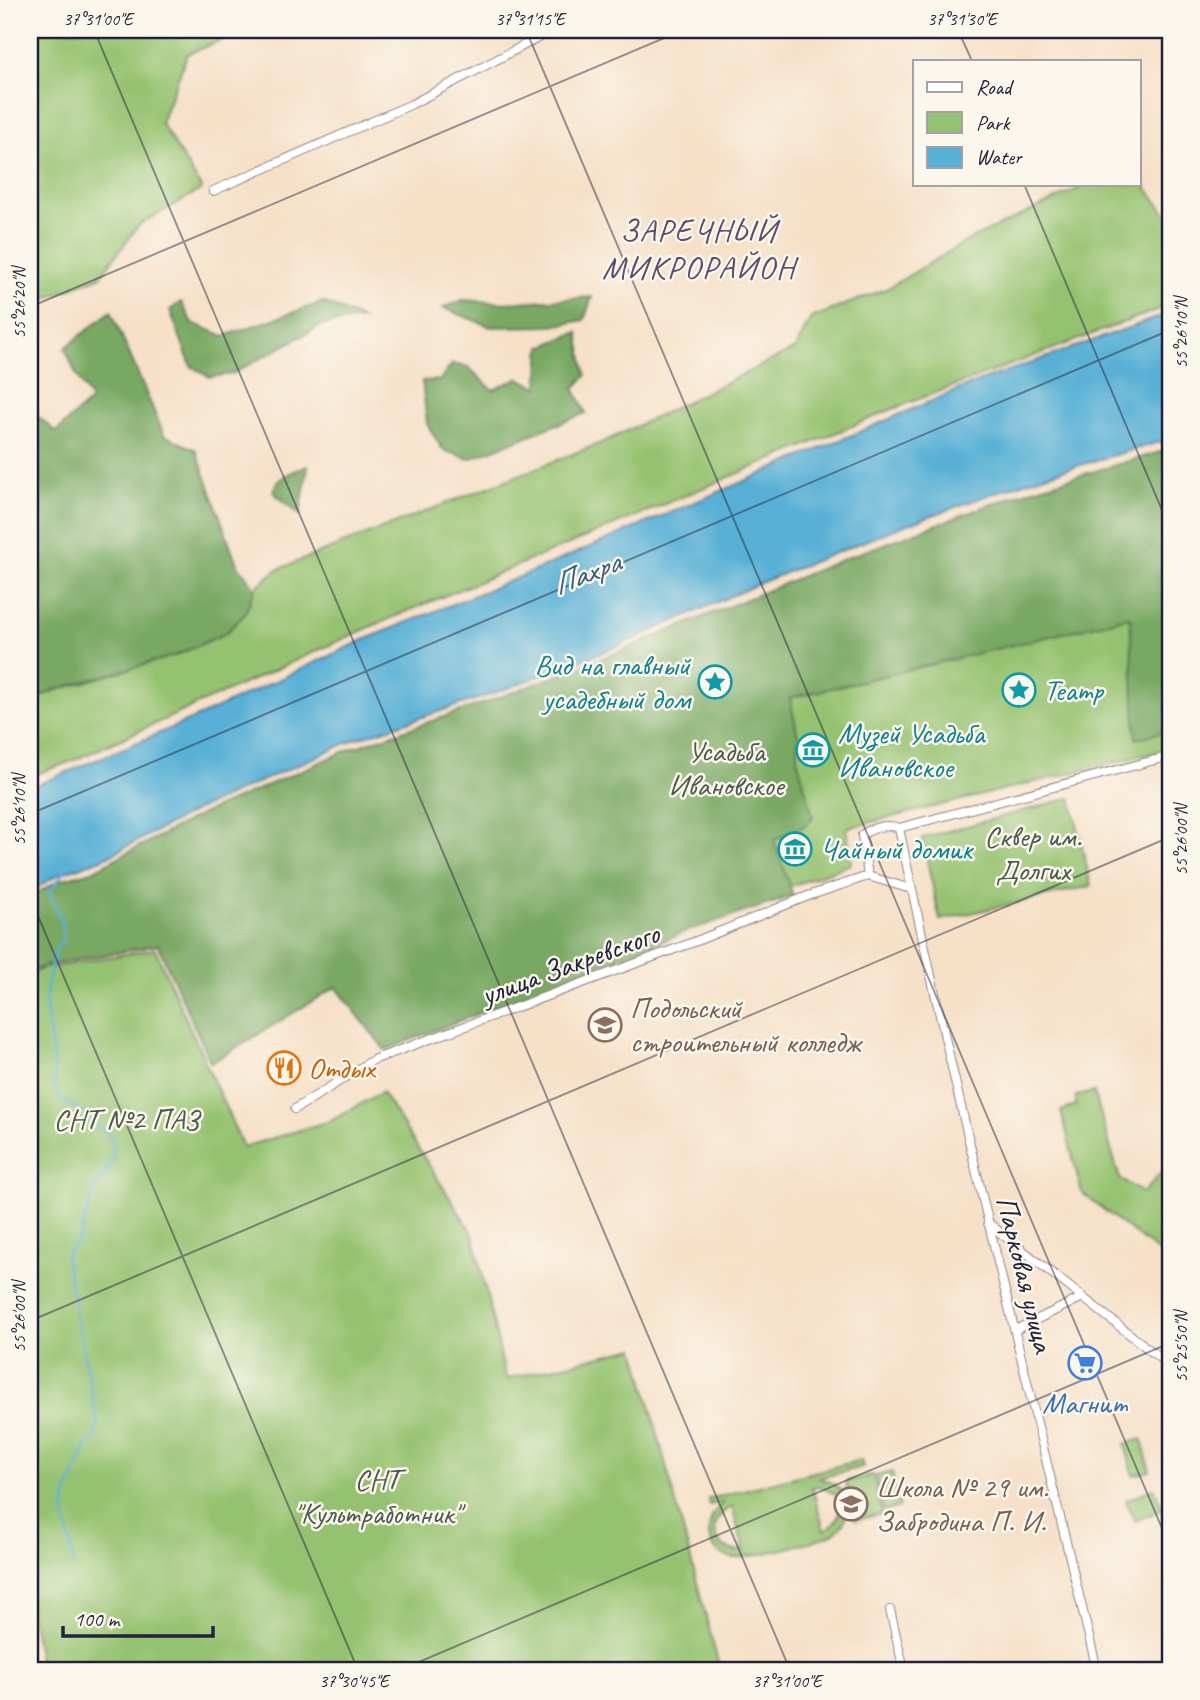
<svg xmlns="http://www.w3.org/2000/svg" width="1200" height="1700" font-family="Caveat,sans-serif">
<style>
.green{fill:#95c270;stroke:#5c7256;stroke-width:2;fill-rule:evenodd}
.forest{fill:#78a862;stroke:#4d654e;stroke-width:2}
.water{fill:#59b0d6;stroke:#3e6988;stroke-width:2}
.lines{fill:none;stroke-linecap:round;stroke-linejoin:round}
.stream{stroke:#59b0d6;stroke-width:2.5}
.minor-casing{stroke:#8c8181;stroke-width:10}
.minor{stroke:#fff;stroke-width:8}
.ticks{fill:none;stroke:#22223b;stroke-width:2;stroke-opacity:0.45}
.labels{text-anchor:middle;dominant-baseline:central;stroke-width:5;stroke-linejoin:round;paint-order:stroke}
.culture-label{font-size:30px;fill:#0d838f;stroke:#fbf7ec;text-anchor:start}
.park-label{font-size:30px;fill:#4a5a4e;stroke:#fbf7ec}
.street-label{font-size:30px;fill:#22223b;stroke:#fbf7ec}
.education-label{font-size:30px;fill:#785e54;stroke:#fbf7ec;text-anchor:start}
.food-label{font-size:30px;fill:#c56008;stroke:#fbf7ec;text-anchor:start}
.shop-label{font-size:30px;fill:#366cbe;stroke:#fbf7ec}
.neighbourhood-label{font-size:32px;letter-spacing:2px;fill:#5e4c69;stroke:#fbf7ec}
.water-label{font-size:32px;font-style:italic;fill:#385b79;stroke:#fbf7ec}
.neatline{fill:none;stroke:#22223b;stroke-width:2.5}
.ticks-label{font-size:18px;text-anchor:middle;fill:#22223b}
</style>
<rect width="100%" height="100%" fill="#fbf7ec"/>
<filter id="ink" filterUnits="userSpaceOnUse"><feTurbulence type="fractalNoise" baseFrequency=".0143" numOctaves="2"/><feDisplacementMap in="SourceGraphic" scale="14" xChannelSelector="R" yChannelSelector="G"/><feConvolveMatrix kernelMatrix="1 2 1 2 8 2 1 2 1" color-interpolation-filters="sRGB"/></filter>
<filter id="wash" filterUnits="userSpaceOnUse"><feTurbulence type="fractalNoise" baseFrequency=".00686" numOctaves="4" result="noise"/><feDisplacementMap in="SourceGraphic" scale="28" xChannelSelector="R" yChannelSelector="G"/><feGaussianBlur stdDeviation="1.57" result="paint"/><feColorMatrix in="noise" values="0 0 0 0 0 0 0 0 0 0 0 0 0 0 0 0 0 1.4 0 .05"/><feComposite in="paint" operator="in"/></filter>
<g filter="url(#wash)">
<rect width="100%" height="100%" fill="#f6e0c7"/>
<!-- green -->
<g class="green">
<path d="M 30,30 L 246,30 L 187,54 L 161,123 L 202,189 L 139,225 L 100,277 L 30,305 Z"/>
<path d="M 1139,178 L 1170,219 L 1170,305 L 900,406 L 372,626 L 72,761 L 30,776 L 30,700 L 51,692 L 177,655 L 226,633 L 245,613 L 255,588 L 276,570 L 606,441 L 795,349 L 811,318 L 886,289 L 969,240 L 1088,184 L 1139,184 Z"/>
<path d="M 1170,478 L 1170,749 L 847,828 L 851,864 L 388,1034 L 536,701 Z"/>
<path d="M 1071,798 L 1091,886 L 940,920 L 922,838 Z"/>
<path d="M 155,949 L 243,1147 L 330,1121 L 382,1092 L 473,1234 L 506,1379 L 635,1348 L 720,1670 L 41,1670 L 30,1610 L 30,974 L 42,969 Z"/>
<path d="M 1094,1092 L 1120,1179 L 1143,1193 L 1160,1174 L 1170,1170 L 1170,1261 L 1082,1193 L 1061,1111 L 1076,1105 L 1076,1096 Z"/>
<path d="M 1142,1439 L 1150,1471 L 1133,1475 L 1125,1444 Z"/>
<path d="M 861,1460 L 863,1467 L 818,1478 C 831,1482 845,1488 847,1505 C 848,1516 843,1527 834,1533 C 824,1540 747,1559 735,1558 C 703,1555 702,1519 724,1502 L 709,1505 L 708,1499 ZM 820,1486 L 835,1494 C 844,1509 840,1523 824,1530 L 812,1487 ZM 732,1507 L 744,1550 C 715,1557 703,1519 732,1507 Z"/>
<path d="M 892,1472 L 900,1507 L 884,1511 L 876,1476 Z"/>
<path d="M 873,1475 L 882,1514 L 855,1520 L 846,1481 Z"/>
<path d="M 1154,1488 L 1163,1509 L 1135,1521 L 1126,1500 Z"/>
</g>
<!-- forest -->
<g class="forest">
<path d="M 592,297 L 584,320 L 551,326 L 491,327 L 443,308 L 463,300 L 505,303 Z"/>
<path d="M 181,302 L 192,323 L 224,336 L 323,302 L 362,319 L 322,325 L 232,374 L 210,377 L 191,366 L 170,310 Z"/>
<path d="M 111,311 L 164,435 L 196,450 L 237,564 L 255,588 L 245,614 L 226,633 L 177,655 L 54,690 L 30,700 L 30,410 L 56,432 L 91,400 L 76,374 L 65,348 Z"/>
<path d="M 578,332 L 586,376 L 574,388 L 586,413 L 469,459 L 443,450 L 427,424 L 422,381 L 440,380 L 452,364 L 468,367 L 493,390 L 518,378 L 538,387 L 541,347 Z"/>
<path d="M 1170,449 L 1170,730 L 1136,739 L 1130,617 L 790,698 L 798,736 L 797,758 L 813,817 L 805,826 L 774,840 L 793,896 L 690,930 L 385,1050 L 336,987 L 211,1063 L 158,945 L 44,966 L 30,971 L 30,897 L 60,880 L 92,871 L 200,815 L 350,749 L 487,702 L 611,655 L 846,558 L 1030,490 Z"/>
<path d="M 308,466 L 300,515 L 273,492 C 276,476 294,471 308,466 Z"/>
</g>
<!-- water -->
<path class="water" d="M 1170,313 L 1170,439 L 1042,476 L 905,525 L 765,581 L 613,648 L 489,695 L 353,740 L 199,809 L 102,859 L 59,874 L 30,892 L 30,788 L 202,715 L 366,639 L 522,576 L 969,385 Z"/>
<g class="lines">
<!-- stream -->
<path class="stream" d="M 66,869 L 49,893 L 62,921 L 64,937 L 54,952 L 45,1000 L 55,1073 L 54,1086 L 61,1100 L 79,1110 L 112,1138 L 114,1158 L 94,1191 L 78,1241 L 65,1256 L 98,1427 L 95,1438 L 87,1444 L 67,1493 L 64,1511 L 74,1564"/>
</g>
</g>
<g filter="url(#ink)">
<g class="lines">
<defs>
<g id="minor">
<path d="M 213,191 L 412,104 L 553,30"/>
<path d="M 899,828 L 1170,756"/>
<path d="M 911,889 L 868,876 L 862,835 C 871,828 888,823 899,828 C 958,1110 1030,1390 1097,1670"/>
<path d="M 295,1109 L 373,1060 L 694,942 L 808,896 L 868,876"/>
<path d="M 988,1223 L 1170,1366"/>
<path d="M 1015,1330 L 1081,1298"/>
<path d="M 890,1610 L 904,1670"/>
</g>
</defs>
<!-- minor casing -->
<use href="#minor" class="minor-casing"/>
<!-- minor -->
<use href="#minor" class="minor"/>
</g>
</g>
<!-- ticks -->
<path class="ticks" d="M 94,30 L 790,1670M 526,30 L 1170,1547M 958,30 L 972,61M 1024,184 L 1170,529M 30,307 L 683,30M 30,814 L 1170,330M 30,897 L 358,1670M 30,1321 L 1170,837M 400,1670 L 1170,1343"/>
<!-- icons -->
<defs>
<symbol id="sight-ring" viewBox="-11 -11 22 22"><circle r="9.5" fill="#fbf7ec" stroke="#0f9aa8" stroke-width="1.5"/><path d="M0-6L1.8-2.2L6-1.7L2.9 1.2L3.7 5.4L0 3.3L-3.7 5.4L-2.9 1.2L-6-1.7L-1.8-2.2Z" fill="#0f9aa8"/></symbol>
<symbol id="museum-ring" viewBox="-11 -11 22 22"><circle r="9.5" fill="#fbf7ec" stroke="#0f9aa8" stroke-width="1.5"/><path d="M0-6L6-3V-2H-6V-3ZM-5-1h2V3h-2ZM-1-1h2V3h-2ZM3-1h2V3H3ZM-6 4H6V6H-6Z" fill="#0f9aa8"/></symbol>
<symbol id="university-ring" viewBox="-11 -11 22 22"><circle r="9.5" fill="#fbf7ec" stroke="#8d6e63" stroke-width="1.5"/><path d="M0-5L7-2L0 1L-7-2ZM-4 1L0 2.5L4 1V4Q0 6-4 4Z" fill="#8d6e63"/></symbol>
<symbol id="restaurant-ring" viewBox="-11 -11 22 22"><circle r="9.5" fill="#fbf7ec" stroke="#e8710a" stroke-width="1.5"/><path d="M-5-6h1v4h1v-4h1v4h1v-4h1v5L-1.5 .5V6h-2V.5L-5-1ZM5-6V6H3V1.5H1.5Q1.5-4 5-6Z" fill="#e8710a"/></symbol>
<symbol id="supermarket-ring" viewBox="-11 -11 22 22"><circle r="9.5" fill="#fbf7ec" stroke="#3f7fe0" stroke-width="1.5"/><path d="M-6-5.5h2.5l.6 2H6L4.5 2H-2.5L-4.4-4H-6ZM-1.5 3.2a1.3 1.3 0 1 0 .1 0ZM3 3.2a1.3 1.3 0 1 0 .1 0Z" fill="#3f7fe0"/></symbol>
<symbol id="school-ring" viewBox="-11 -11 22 22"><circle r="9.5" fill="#fbf7ec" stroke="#8d6e63" stroke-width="1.5"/><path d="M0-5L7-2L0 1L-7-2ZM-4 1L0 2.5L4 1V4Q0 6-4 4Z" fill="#8d6e63"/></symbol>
</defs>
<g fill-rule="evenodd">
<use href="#sight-ring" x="696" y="663" width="38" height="38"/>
<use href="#sight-ring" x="1000" y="671" width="38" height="38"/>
<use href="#museum-ring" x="794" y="731" width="38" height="38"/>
<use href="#museum-ring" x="776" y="830" width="38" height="38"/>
<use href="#university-ring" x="586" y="1006" width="38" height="38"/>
<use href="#restaurant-ring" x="265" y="1049" width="38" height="38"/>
<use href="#supermarket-ring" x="1066" y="1344" width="38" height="38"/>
<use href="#school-ring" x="832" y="1485" width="38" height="38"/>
</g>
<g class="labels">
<!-- culture labels -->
<g class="culture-label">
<text x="690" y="665" text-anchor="end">Вид на главный<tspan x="690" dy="34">усадебный дом</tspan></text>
<text x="1044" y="690">Театр</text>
<text x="838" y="733">Музей Усадьба<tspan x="838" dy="34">Ивановское</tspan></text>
<text x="820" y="849">Чайный домик</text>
</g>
<!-- park labels -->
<g class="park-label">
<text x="726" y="751">Усадьба<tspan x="726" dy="34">Ивановское</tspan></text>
<text x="1033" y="836">Сквер им.<tspan x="1033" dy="34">Долгих</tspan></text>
<text x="126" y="1119">СНТ №2 ПАЗ</text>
<text x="377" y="1479">СНТ<tspan x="377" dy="34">"Культработник"</tspan></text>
</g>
<!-- street labels -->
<g class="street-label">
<text transform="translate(570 964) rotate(-20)">улица Закревского</text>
<text transform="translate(1025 1274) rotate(76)">Парковая улица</text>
</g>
<!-- education labels -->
<g class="education-label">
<text x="630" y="1008">Подольский<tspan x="630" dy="34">строительный колледж</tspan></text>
<text x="876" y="1487">Школа № 29 им.<tspan x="876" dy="34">Забродина П. И.</tspan></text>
</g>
<!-- food labels -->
<g class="food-label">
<text x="308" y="1068">Отдых</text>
</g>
<!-- shop labels -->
<g class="shop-label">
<text x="1085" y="1403">Магнит</text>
</g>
<!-- neighbourhood labels -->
<g class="neighbourhood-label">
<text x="699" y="230">ЗАРЕЧНЫЙ<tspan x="699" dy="37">МИКРОРАЙОН</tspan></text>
</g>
<!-- water labels -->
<g class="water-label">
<text transform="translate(586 573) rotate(-21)">Пахра</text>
</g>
</g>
<!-- margin -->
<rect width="1200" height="1700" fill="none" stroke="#fbf7ec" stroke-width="77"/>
<!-- legend -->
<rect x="913" y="60" width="228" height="126" fill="#fbf7ec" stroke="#a4a2a5" stroke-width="2"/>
<rect x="927" y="82" width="35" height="10" fill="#ffffff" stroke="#a4a2a5" stroke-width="2"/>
<text x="976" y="94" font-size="21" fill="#22223b">Road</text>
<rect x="927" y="112" width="35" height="21" fill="#95c270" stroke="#a4a2a5" stroke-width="2"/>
<text x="976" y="130" font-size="21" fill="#22223b">Park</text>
<rect x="927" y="147" width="35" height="21" fill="#59b0d6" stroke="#a4a2a5" stroke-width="2"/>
<text x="976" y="164" font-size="21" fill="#22223b">Water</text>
<!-- scale -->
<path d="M63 1626v10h150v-10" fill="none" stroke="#22223b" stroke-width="3.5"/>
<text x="74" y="1626" font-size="21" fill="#22223b" stroke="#fbf7ec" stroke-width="5" paint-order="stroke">100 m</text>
<rect x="38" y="38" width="1124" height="1624" class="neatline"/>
<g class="ticks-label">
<text x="98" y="25">37°31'00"E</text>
<text x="530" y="25">37°31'15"E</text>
<text x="962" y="25">37°31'30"E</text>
<text transform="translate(19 303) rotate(-90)" y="6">55°26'20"N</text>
<text transform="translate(1181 333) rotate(-90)" y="6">55°26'10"N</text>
<text transform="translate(19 810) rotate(-90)" y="6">55°26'10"N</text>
<text transform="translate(1181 840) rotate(-90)" y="6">55°26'00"N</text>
<text transform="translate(19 1317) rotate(-90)" y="6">55°26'00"N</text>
<text transform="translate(1181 1347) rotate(-90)" y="6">55°25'50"N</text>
<text x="354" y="1687">37°30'45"E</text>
<text x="787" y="1687">37°31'00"E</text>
</g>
</svg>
